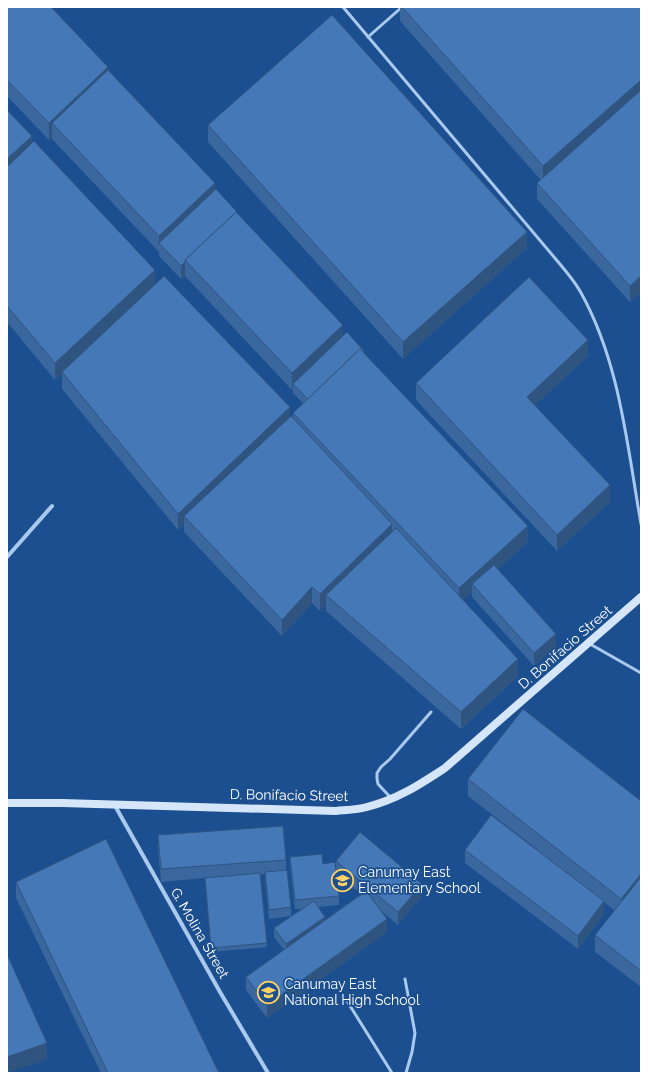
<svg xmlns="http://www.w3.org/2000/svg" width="648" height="1080" font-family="Raleway,sans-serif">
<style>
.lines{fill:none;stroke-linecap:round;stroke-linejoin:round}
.service{stroke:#a9c9ee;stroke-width:3}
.minor{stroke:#a9c9ee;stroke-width:4}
.secondary{stroke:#d6e6fa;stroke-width:8}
.wall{fill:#3a679d;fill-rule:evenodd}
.shaded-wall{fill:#305480}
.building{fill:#4478b7;stroke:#305480}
.labels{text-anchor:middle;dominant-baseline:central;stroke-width:3.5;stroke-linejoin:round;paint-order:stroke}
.street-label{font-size:14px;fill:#fff;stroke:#1b4f8f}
.poi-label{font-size:14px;fill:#fff;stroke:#1b4f8f;text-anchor:start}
</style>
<rect width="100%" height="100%" fill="#1b4f8f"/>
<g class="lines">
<!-- service -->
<g class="service">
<path d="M 343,7 L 554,257 C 563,268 573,279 580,291 C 620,362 627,445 641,524"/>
<path d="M 368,37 L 402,7"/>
<path d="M 590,644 L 641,673"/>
<path d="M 391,798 L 378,784 L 377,779 L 377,773 L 381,767 L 390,759 L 431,712"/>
<path d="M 405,979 L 415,1033 L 412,1052 L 406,1073"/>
<path d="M 347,1001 L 392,1073"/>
</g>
<!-- minor -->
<g class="minor">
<path d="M 7,557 L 52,506"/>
<path d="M 114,804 L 220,992 L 268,1073"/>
</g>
<!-- secondary -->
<path class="secondary" d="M 7,803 L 62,803 L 336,811 C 346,810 357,810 367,807 C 398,799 419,785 445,768 L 641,597"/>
</g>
<!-- wall -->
<g class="wall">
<path d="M 7,7 L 108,70 L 237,214 L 343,336 L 364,353 L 528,542 L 498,569 L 556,646 L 534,666 L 472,597 L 472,592 L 463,600 L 518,676 L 461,729 L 326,611 L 326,605 L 320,611 L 312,603 L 282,636 L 184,532 L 184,524 L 178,530 L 62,389 L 62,373 L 55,380 L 7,322 L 7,110 L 32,144 L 155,284 L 290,417 L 293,418 L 293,413 L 303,403 L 293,393 L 293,389 L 292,390 L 185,276 L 185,275 L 181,279 L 159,256 L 159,252 L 52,139 L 52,137 L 49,140 L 7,96 Z"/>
<path d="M 400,7 L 641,7 L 641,292 L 630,302 L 537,199 L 537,183 L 540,179 L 400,21 Z"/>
<path d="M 208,125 L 527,248 L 403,359 L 208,142 Z"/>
<path d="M 588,356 L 535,405 L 610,502 L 557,551 L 416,400 L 416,383 Z"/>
<path d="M 468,779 L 641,801 L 641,987 L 595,952 L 595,935 L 615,911 L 604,902 L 604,914 L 578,949 L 465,863 L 465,850 L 538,850 L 468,796 Z"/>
<path d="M 158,835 L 286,860 L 286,870 L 291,907 L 291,916 L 269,919 L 265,881 L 265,874 L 260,874 L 267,947 L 211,952 L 205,878 L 161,882 L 158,848 Z"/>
<path d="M 290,857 L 323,864 L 336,872 L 336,861 L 422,896 L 398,925 L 380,910 L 387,932 L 267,1018 L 246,990 L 246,977 L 284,950 L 274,937 L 274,928 L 302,909 L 295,909 L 290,866 ZM 337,874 L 361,894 L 325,920 L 318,907 L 339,905 L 339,896 Z"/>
<path d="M 16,882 L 219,1073 L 101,1073 L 16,898 Z"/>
</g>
<!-- shaded-wall -->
<g class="shaded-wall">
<path d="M 108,67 L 108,83 L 52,123 L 52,137 L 49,140 L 49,123 Z"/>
<path d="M 641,80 L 641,96 L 543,182 L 543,166 Z"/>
<path d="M 32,136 L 32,153 L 7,176 L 7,159 Z"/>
<path d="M 215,183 L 215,199 L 159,243 L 159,252 L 159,236 Z"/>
<path d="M 527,232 L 527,248 L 403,359 L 403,342 Z"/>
<path d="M 185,262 L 185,275 L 181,279 L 181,266 Z"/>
<path d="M 155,270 L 155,286 L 55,380 L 55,363 Z"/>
<path d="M 641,276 L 641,292 L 630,302 L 630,286 Z"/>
<path d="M 343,325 L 343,342 L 293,384 L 293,389 L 292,390 L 292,373 Z"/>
<path d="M 588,340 L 588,356 L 527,413 L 527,397 Z"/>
<path d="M 290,407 L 290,424 L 184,516 L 184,524 L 178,530 L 178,514 Z"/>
<path d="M 610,485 L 610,502 L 557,551 L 557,535 Z"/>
<path d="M 392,524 L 392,540 L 326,595 L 326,605 L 320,611 L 320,594 Z"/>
<path d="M 528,526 L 528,542 L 476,589 L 472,584 L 472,592 L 459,604 L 459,588 Z"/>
<path d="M 312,587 L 312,603 L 282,636 L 282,620 Z"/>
<path d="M 556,634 L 556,646 L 534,666 L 534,653 Z"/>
<path d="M 518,659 L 518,676 L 461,729 L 461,712 Z"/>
<path d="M 641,874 L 641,891 L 621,916 L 621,899 Z"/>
<path d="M 422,884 L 422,896 L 398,925 L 398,912 Z"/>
<path d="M 604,901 L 604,914 L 578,949 L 578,936 Z"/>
<path d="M 325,917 L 325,926 L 286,953 L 286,944 Z"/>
<path d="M 387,919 L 387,932 L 267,1018 L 267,1005 Z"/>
<path d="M 47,1043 L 47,1060 L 7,1073 L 7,1057 Z"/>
</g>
<!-- building -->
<g class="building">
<path d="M 7,7 L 51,7 L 108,67 L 49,123 L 7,80 Z"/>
<path d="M 402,7 L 641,7 L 641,80 L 543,166 Z"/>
<path d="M 332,15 L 527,232 L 403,342 L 208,125 Z"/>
<path d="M 108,70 L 215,183 L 159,236 L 52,123 Z"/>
<path d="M 641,90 L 641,276 L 630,286 L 537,183 Z"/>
<path d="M 7,110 L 32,136 L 7,159 Z"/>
<path d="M 34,141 L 155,270 L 55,363 L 7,306 L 7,167 Z"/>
<path d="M 216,189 L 237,212 L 236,213 L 236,212 L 185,260 L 185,262 L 181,266 L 159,243 Z"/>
<path d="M 236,212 L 343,325 L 292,373 L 185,260 Z"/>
<path d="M 164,276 L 290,407 L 178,514 L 62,372 Z"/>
<path d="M 529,277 L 588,340 L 527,397 L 610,485 L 557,535 L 416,383 Z"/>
<path d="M 347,332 L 364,351 L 363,352 L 360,349 L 308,399 L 293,384 Z"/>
<path d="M 360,349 L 528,526 L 459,588 L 293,413 Z"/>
<path d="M 291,416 L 392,524 L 320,594 L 312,587 L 282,620 L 184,516 Z"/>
<path d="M 396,528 L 518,659 L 461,712 L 326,595 Z"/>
<path d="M 494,565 L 556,634 L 534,653 L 472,584 Z"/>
<path d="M 523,709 L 641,801 L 641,874 L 621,899 L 468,779 Z"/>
<path d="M 491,815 L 604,901 L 578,936 L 465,850 Z"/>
<path d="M 283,826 L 286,860 L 161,869 L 158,835 Z"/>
<path d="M 360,832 L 422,884 L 398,912 L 336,861 Z"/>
<path d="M 106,839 L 219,1073 L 108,1073 L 16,882 Z"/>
<path d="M 322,854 L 323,864 L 335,862 L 339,896 L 295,900 L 290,857 Z"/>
<path d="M 287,870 L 291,907 L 269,910 L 265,872 Z"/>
<path d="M 260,873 L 267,943 L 211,948 L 205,878 Z"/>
<path d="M 641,877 L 641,971 L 595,935 Z"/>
<path d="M 366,891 L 387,919 L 267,1005 L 246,977 Z"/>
<path d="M 314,901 L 325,917 L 286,944 L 274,928 Z"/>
<path d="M 7,954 L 47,1043 L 7,1057 Z"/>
</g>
<!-- icons -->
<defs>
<symbol id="school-ring" viewBox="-11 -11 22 22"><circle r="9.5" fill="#1b4f8f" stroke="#ffd166" stroke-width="1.5"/><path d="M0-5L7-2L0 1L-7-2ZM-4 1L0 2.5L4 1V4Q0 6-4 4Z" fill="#ffd166"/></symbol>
</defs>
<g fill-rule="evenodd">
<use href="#school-ring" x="330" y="868" width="25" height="25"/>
<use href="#school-ring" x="256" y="980" width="25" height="25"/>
</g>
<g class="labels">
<!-- street labels -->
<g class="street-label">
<text transform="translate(565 647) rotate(-41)">D. Bonifacio Street</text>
<text transform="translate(289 795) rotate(1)">D. Bonifacio Street</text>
<text transform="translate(200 933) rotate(60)">G. Molina Street</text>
</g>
<!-- poi labels -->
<g class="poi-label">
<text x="358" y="872">Canumay East<tspan x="358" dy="16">Elementary School</tspan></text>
<text x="284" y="984">Canumay East<tspan x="284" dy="16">National High School</tspan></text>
</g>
</g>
<!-- border -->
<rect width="648" height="1080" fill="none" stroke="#ffffff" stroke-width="16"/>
</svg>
